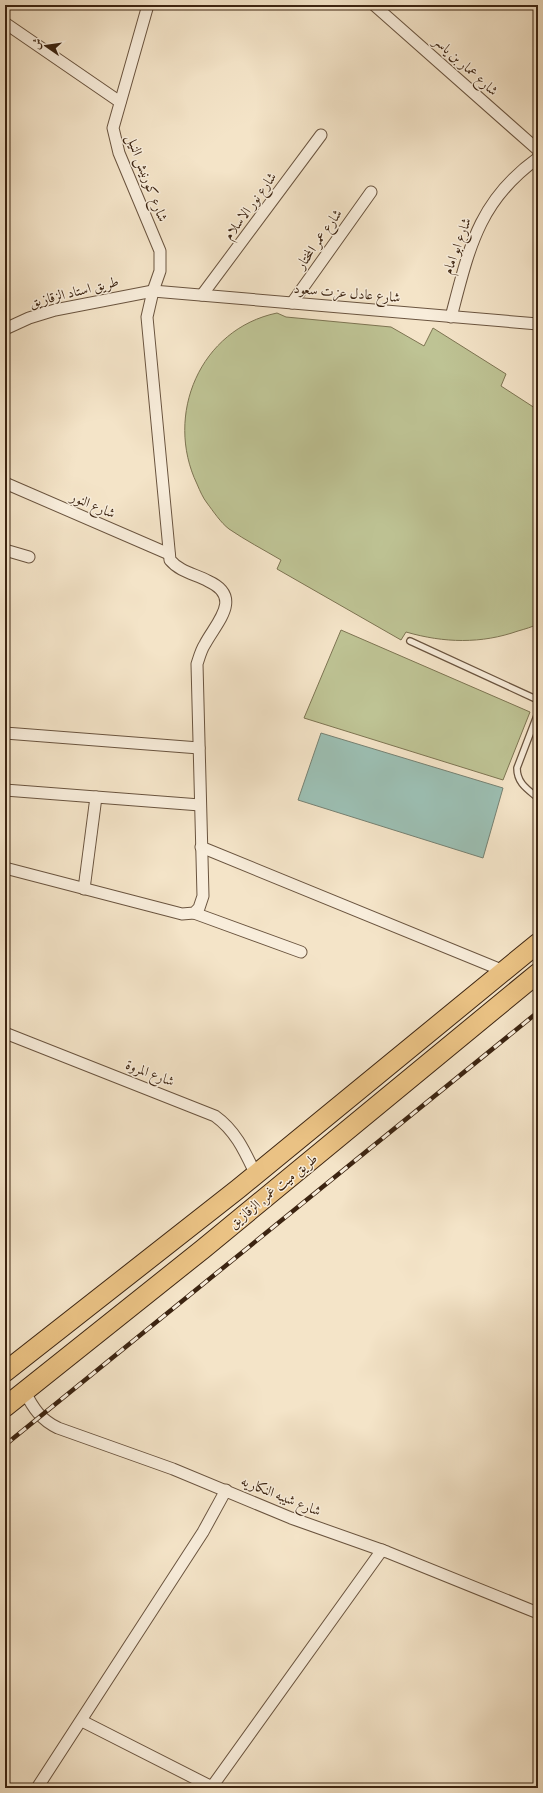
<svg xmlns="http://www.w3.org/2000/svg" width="543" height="1793" font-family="'IM FELL French Canon',Amiri,serif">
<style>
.green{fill:#bec394;stroke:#7d7452}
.water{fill:#9cbfb3;stroke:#768172}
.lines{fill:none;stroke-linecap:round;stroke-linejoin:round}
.service-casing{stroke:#6a543f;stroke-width:8}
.minor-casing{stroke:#6a543f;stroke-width:13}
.trunk-casing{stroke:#3c2411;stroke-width:21}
.service{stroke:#f8eddb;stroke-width:5.5}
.minor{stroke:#f8eddb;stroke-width:11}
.trunk{stroke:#eac284;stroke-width:19}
.rail-casing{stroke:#3c2411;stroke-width:4.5}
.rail{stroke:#f8eddb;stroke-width:3;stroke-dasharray:9;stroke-linecap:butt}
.labels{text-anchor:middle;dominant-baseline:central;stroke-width:3;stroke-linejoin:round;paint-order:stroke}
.street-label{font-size:14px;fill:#3c2411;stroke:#f8eddb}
</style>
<rect width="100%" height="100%" fill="#f4e4c8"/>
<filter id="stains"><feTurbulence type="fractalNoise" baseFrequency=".005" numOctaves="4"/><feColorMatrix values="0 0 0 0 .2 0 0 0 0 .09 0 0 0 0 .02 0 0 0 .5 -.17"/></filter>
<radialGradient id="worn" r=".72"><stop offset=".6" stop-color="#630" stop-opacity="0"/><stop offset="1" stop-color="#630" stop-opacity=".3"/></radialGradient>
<!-- green -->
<g class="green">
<path d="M 277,313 L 286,317 L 391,327 L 424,346 L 433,328 L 506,374 L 501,386 L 538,410 L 538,624 C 532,627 525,629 518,631 C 481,644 444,643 406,632 L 401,640 L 277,569 L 281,560 C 264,550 245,540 229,529 C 221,523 213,511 207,503 C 203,498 200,491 197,484 C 164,415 200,329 277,313 Z"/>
<path d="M 341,630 L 530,712 L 503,780 L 304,718 Z"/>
</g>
<!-- water -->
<path class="water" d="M 321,733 L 503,788 L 483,858 L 298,800 Z"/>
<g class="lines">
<defs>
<g id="service">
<path d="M 410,641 L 538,700"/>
<path d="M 538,713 L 517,768 C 517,783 527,789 538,798"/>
</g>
<g id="minor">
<path d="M 374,5 L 538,150"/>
<path d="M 5,23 L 120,102"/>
<path d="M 202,295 L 321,135"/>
<path d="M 292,303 L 371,192"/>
<path d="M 451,317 C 469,249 478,201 538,158"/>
<path d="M 5,329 L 29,318 L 55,310 L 153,291 L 538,324"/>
<path d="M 5,483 L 169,554"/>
<path d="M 5,550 L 29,557"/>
<path d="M 5,733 L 199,748"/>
<path d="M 5,790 L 200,805"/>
<path d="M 201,847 L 504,971"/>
<path d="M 5,868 L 182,914 L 194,913 L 199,908 L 203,896 L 197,664 C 199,658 201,650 205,644 C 216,623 244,597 208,581 C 195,574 180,572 170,560 L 147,317 L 153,291 L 160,271 L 160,251 L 119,153 L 113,128 L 148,5"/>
<path d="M 84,889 L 96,797"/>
<path d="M 194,913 L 301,952"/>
<path d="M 5,1033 L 215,1116 C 236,1131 245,1152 256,1175"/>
<path d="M 25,1392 C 33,1408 41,1420 58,1428 L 173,1469 L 291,1518 L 387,1552 L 538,1613"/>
<path d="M 82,1721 L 212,1787"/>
<path d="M 37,1788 L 203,1532 L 226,1490"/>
<path d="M 211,1788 L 382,1550"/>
</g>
<g id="trunk">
<path d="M 5,1372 L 238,1189 L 538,943"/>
<path d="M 5,1407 L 203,1249 L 538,973"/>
</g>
</defs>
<!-- service casing -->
<use href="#service" class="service-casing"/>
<!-- minor casing -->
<use href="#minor" class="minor-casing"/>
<!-- trunk casing -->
<use href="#trunk" class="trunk-casing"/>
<!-- service -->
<use href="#service" class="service"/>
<!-- minor -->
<use href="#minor" class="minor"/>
<!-- trunk -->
<use href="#trunk" class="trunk"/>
<defs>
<path id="rail" d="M 5,1445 L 538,1012"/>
</defs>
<!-- rail casing -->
<use href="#rail" class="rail-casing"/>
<!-- rail -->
<use href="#rail" class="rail"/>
</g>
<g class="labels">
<!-- street labels -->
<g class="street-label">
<text transform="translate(466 66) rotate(42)">شارع عمار بن ياسر</text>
<text transform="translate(147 178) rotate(69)">شارع كورنيش النيل</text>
<text transform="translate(250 206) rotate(-54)">شارع نور الاسلام</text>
<text transform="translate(319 239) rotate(-55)">شارع عمر المختار</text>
<text transform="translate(457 246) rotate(-70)">شارع ابو امام</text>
<text transform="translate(74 292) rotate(-14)">طريق استاد الزقازيق</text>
<text transform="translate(347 293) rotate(5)">شارع عادل عزت سعود</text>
<text transform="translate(93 505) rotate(23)">شارع النور</text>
<text transform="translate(150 1073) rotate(21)">شارع المروة</text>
<text transform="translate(273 1191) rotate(-39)">طريق ميت غمر, الزقازيق</text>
<text transform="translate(281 1496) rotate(22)">شارع شيبه النكاريه</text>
</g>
</g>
<!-- margin -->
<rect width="543" height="1793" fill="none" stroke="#f4e4c8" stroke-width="20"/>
<rect x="6" y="6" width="531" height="1781" fill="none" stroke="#3c2411" stroke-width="2"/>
<rect x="10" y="10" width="523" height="1773" fill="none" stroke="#3c2411"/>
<!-- north arrow -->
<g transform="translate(46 46) rotate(283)" stroke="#f8eddb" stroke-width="3" paint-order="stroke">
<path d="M0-3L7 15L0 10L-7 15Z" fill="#3c2411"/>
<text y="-6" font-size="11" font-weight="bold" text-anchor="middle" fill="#3c2411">ش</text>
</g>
<rect width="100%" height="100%" filter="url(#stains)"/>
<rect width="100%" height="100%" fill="url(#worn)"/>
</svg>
